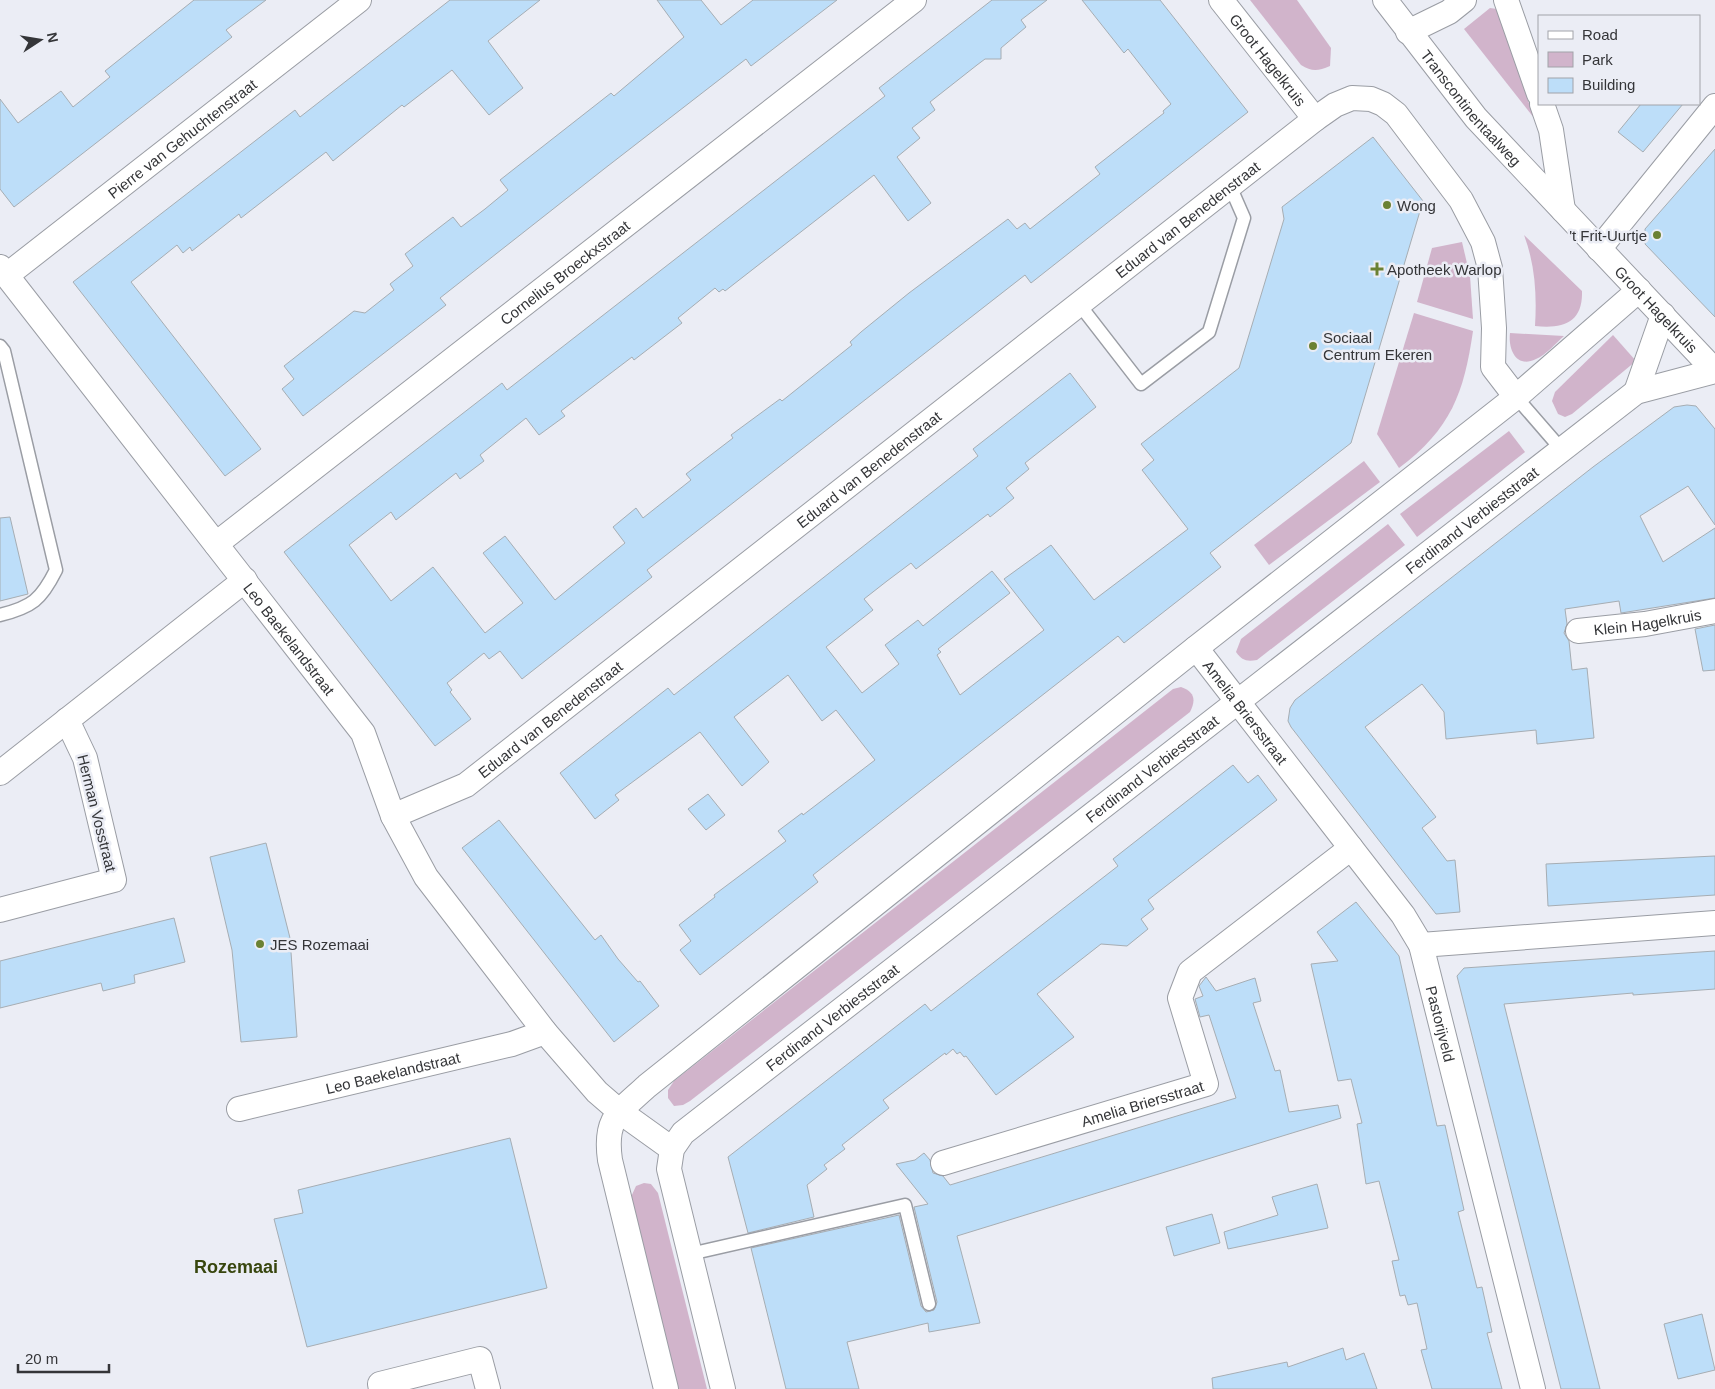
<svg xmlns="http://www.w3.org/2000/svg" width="1715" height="1389" font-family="Helvetica,sans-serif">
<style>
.green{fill:#d1b4cb}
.building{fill:#bddef9;stroke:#a6adb3}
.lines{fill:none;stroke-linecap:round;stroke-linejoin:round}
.service-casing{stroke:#9a9da4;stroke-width:15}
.minor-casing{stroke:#9a9da4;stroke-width:26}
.service{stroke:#fff;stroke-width:12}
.minor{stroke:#fff;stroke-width:24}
.poi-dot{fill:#6b8133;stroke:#ebedf5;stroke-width:2}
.labels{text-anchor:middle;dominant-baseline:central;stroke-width:5;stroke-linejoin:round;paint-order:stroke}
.street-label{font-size:15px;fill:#343538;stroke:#ebedf5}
.poi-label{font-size:15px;fill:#343538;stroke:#ebedf5;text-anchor:start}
.quarter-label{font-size:18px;font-weight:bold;fill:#38460e;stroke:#ebedf5}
</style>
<rect width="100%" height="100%" fill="#ebedf5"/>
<!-- green -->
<g class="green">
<path d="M 1250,0 L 1297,0 L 1331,48 L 1330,66 C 1318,71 1312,72 1301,65 Z"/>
<path d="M 1490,8 L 1497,9 L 1534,118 L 1464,29 Z"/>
<path d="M 1524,235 L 1582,291 C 1583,323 1563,329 1535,326 C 1537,295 1535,264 1524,235 Z"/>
<path d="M 1462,242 L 1470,276 L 1473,319 L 1417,302 L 1432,248 Z"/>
<path d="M 1414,313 L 1473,331 C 1464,393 1451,429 1399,468 L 1377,434 Z"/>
<path d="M 1510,333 L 1564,336 C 1556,343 1546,355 1536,359 C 1516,369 1508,349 1510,333 Z"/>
<path d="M 1613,335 L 1636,361 L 1572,414 L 1565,417 L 1558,414 L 1552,401 L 1555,392 Z"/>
<path d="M 1509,431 L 1525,452 L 1417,537 L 1400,514 Z"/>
<path d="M 1364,461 L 1380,482 L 1269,565 L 1254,545 Z"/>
<path d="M 1388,524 L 1405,545 L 1257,660 C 1246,662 1242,660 1236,652 L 1241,639 Z"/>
<path d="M 1181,687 C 1195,692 1196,700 1190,712 L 690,1101 L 683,1105 L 674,1106 L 668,1098 L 668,1090 L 674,1081 L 1173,689 Z"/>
<path d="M 644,1183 L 651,1184 L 658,1193 L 707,1389 L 678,1389 L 631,1197 L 636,1186 Z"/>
</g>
<!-- building -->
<g class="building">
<path d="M 194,0 L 266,0 L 226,30 L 232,37 L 14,207 L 0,189 L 0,99 L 18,123 L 61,91 L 73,107 L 110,77 L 105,71 Z"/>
<path d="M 450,0 L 540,0 L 488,41 L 523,88 L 489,115 L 452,70 L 404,107 L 402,105 L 333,161 L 326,152 L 241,218 L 239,214 L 192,251 L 190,247 L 183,253 L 177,245 L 131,282 L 261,449 L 225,476 L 73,282 L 295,110 L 300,117 Z"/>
<path d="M 657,0 L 701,0 L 721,25 L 753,0 L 837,0 L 751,66 L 746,59 L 604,169 L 440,298 L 446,305 L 303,416 L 282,389 L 294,379 L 284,366 L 354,311 L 365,313 L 394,290 L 390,284 L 413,266 L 405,254 L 453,217 L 461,227 L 485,209 L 508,190 L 500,180 L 611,93 L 614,96 L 684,37 Z"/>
<path d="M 992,0 L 1047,0 L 1021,20 L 1026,27 L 1001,48 L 1001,59 L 985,59 L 977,65 L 930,102 L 935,110 L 912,128 L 920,138 L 897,157 L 931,203 L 908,221 L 874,175 L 725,291 L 723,289 L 719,292 L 715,288 L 678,318 L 682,323 L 634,360 L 632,357 L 561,411 L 565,416 L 539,435 L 526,418 L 480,455 L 484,461 L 460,479 L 456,473 L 396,520 L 391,512 L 349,545 L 391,601 L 433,567 L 485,633 L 523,603 L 483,553 L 505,536 L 555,600 L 625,543 L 613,527 L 636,508 L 643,518 L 691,480 L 686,474 L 733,438 L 731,435 L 780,399 L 782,401 L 852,345 L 850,342 L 861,332 L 909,293 L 1008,219 L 1017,229 L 1025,223 L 1030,229 L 1100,174 L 1095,167 L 1164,113 L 1163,111 L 1171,104 L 1128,49 L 1124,53 L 1082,0 L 1160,0 L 1248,112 L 1031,283 L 1025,275 L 788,460 L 647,570 L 652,577 L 522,679 L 500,651 L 489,659 L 484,653 L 447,683 L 452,690 L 450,692 L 471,719 L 435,746 L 284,552 L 502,383 L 507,390 L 791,169 L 885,96 L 879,88 Z"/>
<path d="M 1641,104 L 1683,104 L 1643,152 L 1618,132 Z"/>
<path d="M 1373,137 L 1423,201 L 1351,443 L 1210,553 L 1221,567 L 1124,643 L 1118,636 L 930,783 L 813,875 L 818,882 L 700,975 L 680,950 L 691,941 L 679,925 L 715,897 L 714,895 L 786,841 L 778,831 L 802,813 L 803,815 L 875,760 L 836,710 L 822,721 L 788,675 L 734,717 L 769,762 L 742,786 L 700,732 L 615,795 L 619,800 L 595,819 L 560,773 L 668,688 L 674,695 L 767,622 L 978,456 L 973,449 L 1070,373 L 1096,407 L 1025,463 L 1029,469 L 1006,488 L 1014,498 L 990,517 L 988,514 L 916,569 L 911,563 L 887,581 L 864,599 L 873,610 L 826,647 L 862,693 L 899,664 L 885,645 L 918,620 L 923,626 L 992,571 L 1010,593 L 938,649 L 941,652 L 937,655 L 960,695 L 1044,630 L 1004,579 L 1051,545 L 1094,600 L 1188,529 L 1142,470 L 1154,460 L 1141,444 L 1239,368 L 1284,219 L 1282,207 Z"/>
<path d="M 1715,149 L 1715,317 L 1645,244 L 1645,229 Z"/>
<path d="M 1687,405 L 1696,406 L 1715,429 L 1715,525 L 1688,486 L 1640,516 L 1663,562 L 1715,528 L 1715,598 L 1621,613 L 1619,601 L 1565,609 L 1567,624 L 1564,633 L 1569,641 L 1572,670 L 1587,668 L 1594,738 L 1537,744 L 1536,730 L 1446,739 L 1444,712 L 1422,684 L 1365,727 L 1436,817 L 1422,828 L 1447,861 L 1455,860 L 1460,912 L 1436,914 L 1291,727 L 1288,721 L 1290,708 L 1295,700 L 1593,467 L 1674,407 Z"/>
<path d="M 10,517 L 28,594 L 0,601 L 0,518 Z"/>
<path d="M 1715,625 L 1715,670 L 1703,671 L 1695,629 Z"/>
<path d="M 1233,765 L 1248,783 L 1258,775 L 1277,800 L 1148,900 L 1154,909 L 1141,919 L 1148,929 L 1127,946 L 1101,944 L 1037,994 L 1074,1037 L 996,1095 L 966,1056 L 964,1057 L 960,1052 L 957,1054 L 953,1049 L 946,1055 L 945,1053 L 883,1100 L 889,1108 L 842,1145 L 845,1149 L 824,1165 L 827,1169 L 807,1185 L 814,1217 L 748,1233 L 728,1157 L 925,1004 L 931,1011 L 1118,866 L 1113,859 Z"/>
<path d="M 708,794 L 725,815 L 706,830 L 688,809 Z"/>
<path d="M 499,820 L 595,940 L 601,935 L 618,959 L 638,982 L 640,981 L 659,1006 L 614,1042 L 462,848 Z"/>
<path d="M 266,843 L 290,938 L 297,1037 L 241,1042 L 232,950 L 210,857 Z"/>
<path d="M 1715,856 L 1715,895 L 1548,906 L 1546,864 Z"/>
<path d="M 1356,902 L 1399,956 L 1437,1126 L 1445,1125 L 1464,1210 L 1458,1212 L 1477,1288 L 1482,1287 L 1492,1332 L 1487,1333 L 1502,1389 L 1432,1389 L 1421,1350 L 1427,1349 L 1417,1303 L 1408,1305 L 1405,1295 L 1400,1296 L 1392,1261 L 1399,1260 L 1379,1181 L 1366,1184 L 1357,1124 L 1362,1123 L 1351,1079 L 1338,1081 L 1311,964 L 1338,961 L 1317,932 Z"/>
<path d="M 174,918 L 185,962 L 134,975 L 135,983 L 103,991 L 101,983 L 0,1008 L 0,961 Z"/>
<path d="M 1715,951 L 1715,989 L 1633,995 L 1633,993 L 1504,1004 L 1600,1389 L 1561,1389 L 1457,976 L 1464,968 Z"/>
<path d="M 1206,977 L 1216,991 L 1255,978 L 1261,1001 L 1253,1003 L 1275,1071 L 1280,1070 L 1289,1112 L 1338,1105 L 1341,1118 L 957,1236 L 980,1323 L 929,1332 L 928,1323 L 847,1342 L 859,1389 L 786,1389 L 751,1248 L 899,1215 L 921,1306 L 926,1312 L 934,1310 L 937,1302 L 914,1207 L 928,1204 L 896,1164 L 915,1160 L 924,1153 L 930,1160 L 933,1173 L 943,1176 L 950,1185 L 1236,1098 L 1209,1015 L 1200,1017 L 1195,999 L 1203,996 L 1199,986 Z"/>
<path d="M 510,1138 L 547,1288 L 307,1347 L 274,1219 L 303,1213 L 298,1190 Z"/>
<path d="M 1317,1184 L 1328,1228 L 1228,1249 L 1224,1232 L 1278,1215 L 1272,1197 Z"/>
<path d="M 1212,1214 L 1220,1243 L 1174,1256 L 1166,1227 Z"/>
<path d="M 1702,1314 L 1715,1370 L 1678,1379 L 1664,1324 Z"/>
<path d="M 1343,1348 L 1346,1360 L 1364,1353 L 1377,1389 L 1213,1389 L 1212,1378 L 1287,1362 L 1288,1367 Z"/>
</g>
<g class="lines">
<defs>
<g id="service">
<path d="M 1079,304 L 1141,384 L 1209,332 L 1244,218 L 1230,186"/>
<path d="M 0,346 L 4,351 L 56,570 C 41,600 32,607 0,615"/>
<path d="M 1516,397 L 1562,450"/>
<path d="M 690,1254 L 905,1205 L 929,1304"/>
</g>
<g id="minor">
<path id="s1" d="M 1221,0 L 1315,119"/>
<path id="s2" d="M 1385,0 L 1476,118 L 1715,371"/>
<path d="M 1506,0 L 1539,94"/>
<path d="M 1408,32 L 1449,12 L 1464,0"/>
<path d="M 1542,104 L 1551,130 L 1563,210"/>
<path d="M 1599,249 L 1715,106"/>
<path id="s3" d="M 0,267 L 363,733 L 393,816 L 426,877 L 545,1032 L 597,1092 L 619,1111 L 672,1149"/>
<path id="s4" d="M 7,275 L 359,0"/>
<path d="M 1636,392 L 1663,315"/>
<path id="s5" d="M 216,544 L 914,0"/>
<path id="s6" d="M 1578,631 L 1645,624 L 1715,611"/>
<path id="s7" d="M 1196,648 L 1403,915 L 1421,945 L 1533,1389"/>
<path d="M 0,773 L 245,580"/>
<path id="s8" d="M 393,816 L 466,785 L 1315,119 L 1335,105 L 1352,98 L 1371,99 L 1383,104 L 1396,114 L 1461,200 L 1483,242 L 1490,268 L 1494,328 L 1493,367 L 1516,397"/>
<path d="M 0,910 L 114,880 L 85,758 L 67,720"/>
<path d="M 1421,945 L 1715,923"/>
<path id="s9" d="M 239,1109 L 512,1044 L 545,1032"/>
<path id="s10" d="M 943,1163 L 1206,1084 L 1180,998 L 1190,972 L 1351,848"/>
<path d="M 381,1389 L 380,1384 L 480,1359 L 488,1389"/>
<path d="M 666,1389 L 610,1160 C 604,1118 619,1112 647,1086 L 1196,648 L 1516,397 L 1639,290"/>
<path id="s11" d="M 723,1389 L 669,1169 L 672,1149 L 683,1133 L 1636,392 L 1715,371"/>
</g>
</defs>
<!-- service casing -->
<use href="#service" class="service-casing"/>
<!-- minor casing -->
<use href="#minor" class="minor-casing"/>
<!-- service -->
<use href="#service" class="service"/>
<!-- minor -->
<use href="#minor" class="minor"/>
</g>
<!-- markers -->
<g class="poi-dot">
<circle cx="1387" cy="205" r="5"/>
<circle cx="1657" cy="235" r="5"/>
<path d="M1374.5 261.5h5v5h5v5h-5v5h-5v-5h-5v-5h5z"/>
<circle cx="1313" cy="346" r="5"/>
<circle cx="260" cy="944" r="5"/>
</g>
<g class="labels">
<!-- street labels -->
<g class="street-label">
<text stroke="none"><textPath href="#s1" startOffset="76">Groot Hagelkruis</textPath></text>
<text stroke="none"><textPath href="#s2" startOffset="138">Transcontinentaalweg</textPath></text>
<text stroke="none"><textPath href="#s4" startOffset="222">Pierre van Gehuchtenstraat</textPath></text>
<text stroke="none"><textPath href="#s8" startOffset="996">Eduard van Benedenstraat</textPath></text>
<text stroke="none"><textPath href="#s5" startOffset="442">Cornelius Broeckxstraat</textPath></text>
<text stroke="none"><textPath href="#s2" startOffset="412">Groot Hagelkruis</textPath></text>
<text stroke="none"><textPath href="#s8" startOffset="591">Eduard van Benedenstraat</textPath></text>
<text stroke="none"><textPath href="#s11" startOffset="1265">Ferdinand Verbieststraat</textPath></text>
<text stroke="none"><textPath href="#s6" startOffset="70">Klein Hagelkruis</textPath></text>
<text stroke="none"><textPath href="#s3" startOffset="471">Leo Baekelandstraat</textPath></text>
<text stroke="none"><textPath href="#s7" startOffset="81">Amelia Briersstraat</textPath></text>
<text stroke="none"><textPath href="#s8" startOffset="186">Eduard van Benedenstraat</textPath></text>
<text stroke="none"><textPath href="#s11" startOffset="860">Ferdinand Verbieststraat</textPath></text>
<text transform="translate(97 813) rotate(76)">Herman Vosstraat</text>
<text stroke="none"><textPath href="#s11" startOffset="455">Ferdinand Verbieststraat</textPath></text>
<text stroke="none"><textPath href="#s7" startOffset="454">Pastorijveld</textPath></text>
<text stroke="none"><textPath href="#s9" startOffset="158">Leo Baekelandstraat</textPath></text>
<text stroke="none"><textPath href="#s10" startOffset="208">Amelia Briersstraat</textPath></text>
</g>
<!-- poi labels -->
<g class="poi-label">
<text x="1397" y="205">Wong</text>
<text x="1647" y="235" text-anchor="end">'t Frit-Uurtje</text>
<text x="1387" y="269">Apotheek Warlop</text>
<text x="1323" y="337">Sociaal<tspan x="1323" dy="17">Centrum Ekeren</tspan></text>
<text x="270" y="944">JES Rozemaai</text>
</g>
<!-- quarter labels -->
<g class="quarter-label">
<text x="236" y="1267">Rozemaai</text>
</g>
</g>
<!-- legend -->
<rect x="1538" y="15" width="162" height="90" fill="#ebedf5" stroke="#a2a3a9"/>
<rect x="1548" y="31" width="25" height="8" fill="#ffffff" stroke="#a2a3a9"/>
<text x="1582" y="40" font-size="15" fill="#343538">Road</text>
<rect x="1548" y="52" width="25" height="15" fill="#d1b4cb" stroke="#a2a3a9"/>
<text x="1582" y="65" font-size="15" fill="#343538">Park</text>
<rect x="1548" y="78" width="25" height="15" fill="#bddef9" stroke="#a2a3a9"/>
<text x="1582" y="90" font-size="15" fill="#343538">Building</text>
<!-- north arrow -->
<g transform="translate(40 40) rotate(78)" stroke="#ebedf5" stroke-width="4" paint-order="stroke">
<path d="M0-4L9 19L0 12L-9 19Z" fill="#343538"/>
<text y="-8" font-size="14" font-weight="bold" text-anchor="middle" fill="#343538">N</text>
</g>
<!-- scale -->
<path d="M18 1364v8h91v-8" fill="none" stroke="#343538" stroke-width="2.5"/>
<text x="25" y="1364" font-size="15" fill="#343538" stroke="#ebedf5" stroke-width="4" paint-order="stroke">20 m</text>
</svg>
